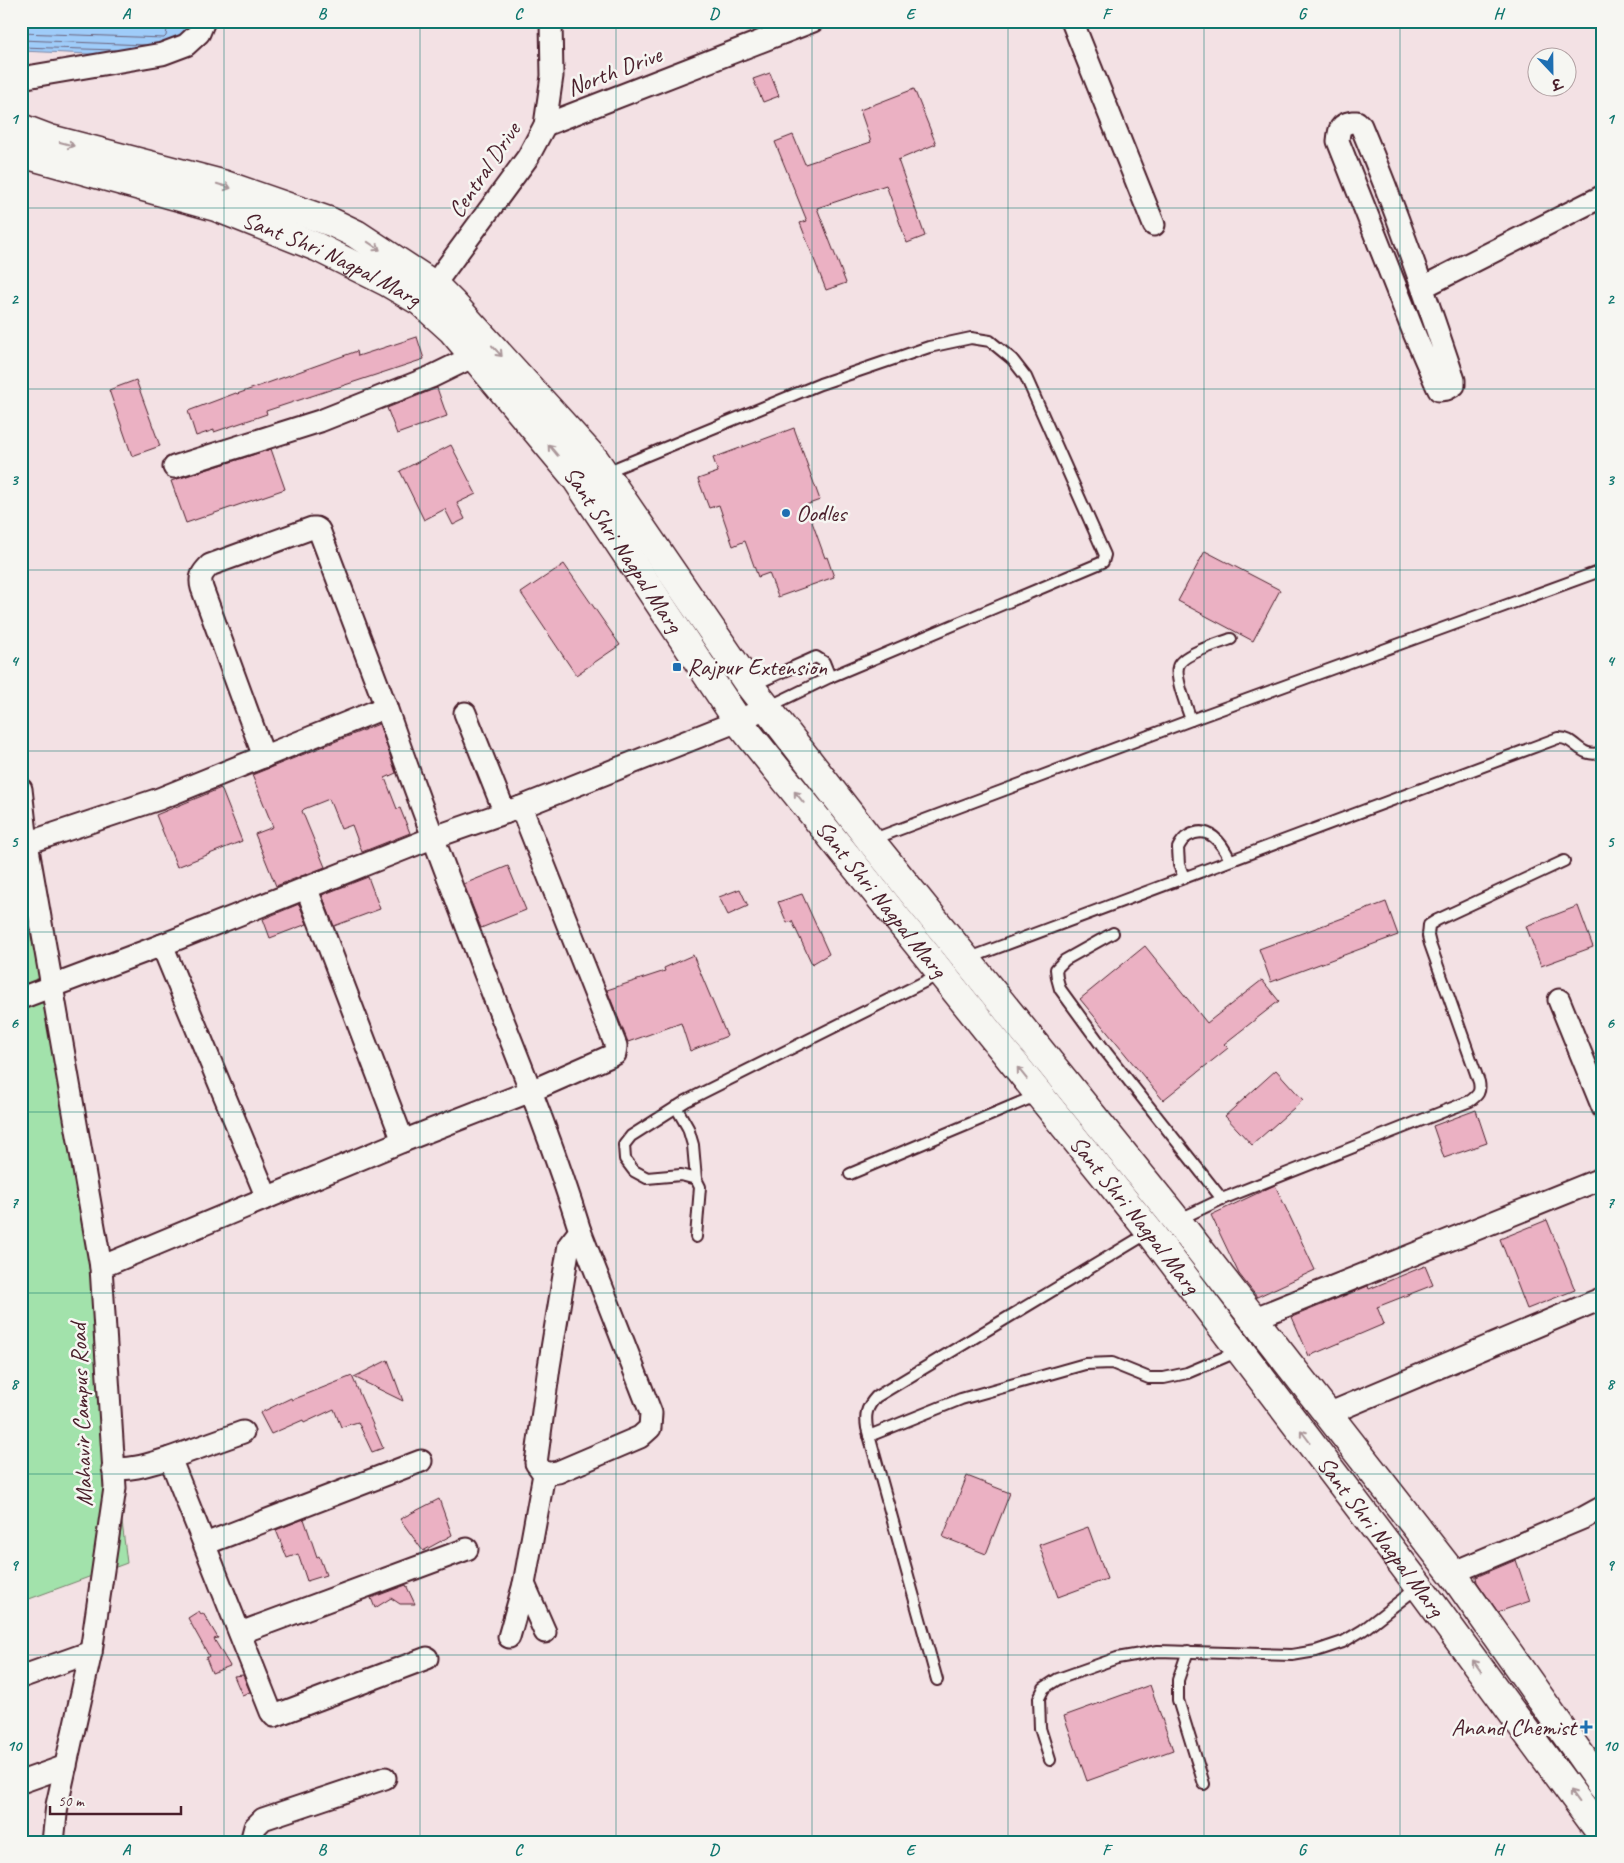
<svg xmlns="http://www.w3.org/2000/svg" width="1624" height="1863" font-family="Caveat,'Playpen Sans Deva',sans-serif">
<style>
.green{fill:#a2e2ab;stroke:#76806b}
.water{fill:#9fccf9;stroke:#7d87a7}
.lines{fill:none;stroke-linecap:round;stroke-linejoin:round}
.shore{stroke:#6c647d;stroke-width:1}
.building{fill:#ebb1c3;stroke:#4a1f2b}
.lane-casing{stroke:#4a1f2b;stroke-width:14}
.street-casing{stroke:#4a1f2b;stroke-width:25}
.secondary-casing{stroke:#4a1f2b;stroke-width:31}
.lane{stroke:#f6f6f2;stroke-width:10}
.street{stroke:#f6f6f2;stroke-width:21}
.secondary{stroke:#f6f6f2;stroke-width:28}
.oneway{stroke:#a99598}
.grid{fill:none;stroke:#0f766e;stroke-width:1;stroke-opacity:0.55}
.poi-dot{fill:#1f6fb2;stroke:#f6f6f2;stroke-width:2}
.labels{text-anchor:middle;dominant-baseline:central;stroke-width:5;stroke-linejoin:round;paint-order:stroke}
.street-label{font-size:24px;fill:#4a1f2b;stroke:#f6f6f2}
.poi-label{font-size:24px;fill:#4a1f2b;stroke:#f6f6f2;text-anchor:start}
.neatline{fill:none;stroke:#0f766e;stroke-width:2}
.grid-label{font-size:16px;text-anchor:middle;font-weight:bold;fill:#0f766e}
</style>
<rect width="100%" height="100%" fill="#f3e1e4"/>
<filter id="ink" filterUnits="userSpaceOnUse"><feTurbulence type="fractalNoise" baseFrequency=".02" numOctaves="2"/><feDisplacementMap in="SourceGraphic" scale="10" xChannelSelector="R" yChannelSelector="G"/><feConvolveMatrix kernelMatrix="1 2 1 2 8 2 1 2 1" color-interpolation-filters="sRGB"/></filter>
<g filter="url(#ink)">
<!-- green -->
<path class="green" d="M 21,823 L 89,1248 L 127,1563 L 21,1602 Z"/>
<!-- water -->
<path class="water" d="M 21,21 L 186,21 L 183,58 L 21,51 Z"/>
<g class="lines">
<!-- shore -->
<g class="shore">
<path d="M 21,33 L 164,38 L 166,36 L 168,21"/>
<path d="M 21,40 L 145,45"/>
<path d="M 21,47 L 115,50"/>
</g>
</g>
<!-- building -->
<g class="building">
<path d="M 770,73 L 779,96 L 763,102 L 753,79 Z"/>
<path d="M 914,89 L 936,144 L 898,160 L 925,236 L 907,243 L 886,185 L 817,208 L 846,283 L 826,290 L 800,223 L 807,221 L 775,142 L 793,135 L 805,164 L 871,142 L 860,110 Z"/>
<path d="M 417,337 L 424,359 L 266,411 L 267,414 L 214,432 L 214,430 L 196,436 L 188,411 L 236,393 L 237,394 L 357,351 L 358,356 Z"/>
<path d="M 136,380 L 160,446 L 132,456 L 109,390 Z"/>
<path d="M 437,388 L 447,416 L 397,434 L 387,408 Z"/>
<path d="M 794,428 L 820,500 L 806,505 L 825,558 L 827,557 L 834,577 L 778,597 L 769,573 L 758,577 L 745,541 L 733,546 L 719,505 L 709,508 L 698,479 L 718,472 L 713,458 Z"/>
<path d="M 451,445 L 476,494 L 457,503 L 465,519 L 453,525 L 445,509 L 424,520 L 400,471 Z"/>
<path d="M 271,449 L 285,489 L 186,523 L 171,481 Z"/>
<path d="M 1205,551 L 1280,590 L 1253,641 L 1178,601 Z"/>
<path d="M 564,564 L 620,645 L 576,675 L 521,593 Z"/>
<path d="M 379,724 L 396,773 L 385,778 L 397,809 L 400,808 L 410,833 L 362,852 L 352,825 L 341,829 L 329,799 L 304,809 L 302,811 L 325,867 L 276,886 L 255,834 L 273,827 L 252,775 Z"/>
<path d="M 221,788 L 242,841 L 177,867 L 156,815 Z"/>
<path d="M 508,866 L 526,910 L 481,928 L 464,884 Z"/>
<path d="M 368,877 L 380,909 L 334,926 L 322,895 Z"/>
<path d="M 740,889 L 748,906 L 728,915 L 719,897 Z"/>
<path d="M 802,894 L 829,954 L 812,964 L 792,921 L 787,923 L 778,902 Z"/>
<path d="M 1386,902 L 1398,935 L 1271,982 L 1259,949 Z"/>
<path d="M 299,904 L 307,924 L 270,938 L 263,919 Z"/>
<path d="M 1578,906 L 1593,947 L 1541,966 L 1526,926 Z"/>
<path d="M 1145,946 L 1207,1023 L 1262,980 L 1279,1001 L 1224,1044 L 1228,1048 L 1163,1100 L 1080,999 Z"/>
<path d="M 693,955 L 727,1036 L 690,1051 L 681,1023 L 628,1042 L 607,990 L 665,971 L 664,968 Z"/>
<path d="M 1276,1070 L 1303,1100 L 1252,1145 L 1225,1116 Z"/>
<path d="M 1476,1110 L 1487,1143 L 1444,1158 L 1433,1126 Z"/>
<path d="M 1275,1185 L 1315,1270 L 1257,1297 L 1239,1274 L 1211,1215 Z"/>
<path d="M 1547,1220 L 1575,1290 L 1527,1309 L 1500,1239 Z"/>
<path d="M 1425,1266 L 1433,1285 L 1377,1307 L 1384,1324 L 1309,1356 L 1292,1317 L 1368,1286 L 1369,1289 Z"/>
<path d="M 388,1360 L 403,1401 L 354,1377 Z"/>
<path d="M 352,1376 L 383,1448 L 372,1452 L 358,1422 L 341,1427 L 334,1409 L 304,1423 L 303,1420 L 271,1434 L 260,1413 L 291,1398 L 292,1400 Z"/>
<path d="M 967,1476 L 1010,1493 L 986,1554 L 943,1537 Z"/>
<path d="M 439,1499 L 452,1535 L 423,1551 L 400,1519 Z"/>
<path d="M 304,1519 L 317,1557 L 319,1556 L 326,1575 L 307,1581 L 298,1554 L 287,1558 L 276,1530 Z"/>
<path d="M 1088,1527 L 1107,1579 L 1058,1597 L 1039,1545 Z"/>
<path d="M 1516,1560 L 1530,1601 L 1498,1612 L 1477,1582 L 1476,1577 Z"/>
<path d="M 406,1585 L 415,1604 L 400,1604 L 391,1598 L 375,1608 L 371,1598 Z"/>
<path d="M 199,1611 L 201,1614 L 203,1613 L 218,1638 L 214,1639 L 230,1666 L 212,1673 L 206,1658 L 209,1656 L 188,1618 Z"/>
<path d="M 243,1675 L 250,1692 L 242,1695 L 234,1676 Z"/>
<path d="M 1150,1685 L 1173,1750 L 1087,1781 L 1064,1716 Z"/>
</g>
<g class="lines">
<defs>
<g id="lane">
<path d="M 606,472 L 820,384 L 929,347 L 971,338 L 990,341 L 1012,359 L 1026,377 L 1105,555 L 1103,562 L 830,677 L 768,707"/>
<path d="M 751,686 L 816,657 L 824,662 L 830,677"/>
<path d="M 1191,720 C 1187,707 1175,679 1178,667 C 1180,655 1219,643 1231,639"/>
<path d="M 871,840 L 1191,720 L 1603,570"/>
<path d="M 1184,877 L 1179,865 L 1178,848 C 1180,844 1184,838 1188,836 C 1209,824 1222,843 1230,860"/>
<path d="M 1113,933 L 1065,960 L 1056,969 L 1057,978 L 1060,989 L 1106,1052 L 1222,1199"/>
<path d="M 967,959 L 1558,738 C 1577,737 1579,760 1603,752"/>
<path d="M 676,1107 L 688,1128 L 693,1145 L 696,1179"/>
<path d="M 850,1174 L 1038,1095"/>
<path d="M 1178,1220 L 1222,1199 L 1470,1101 C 1478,1095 1481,1092 1479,1082 L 1430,944 L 1428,936 L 1429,925 L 1437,920 L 1564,861"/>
<path d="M 696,1237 L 700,1187 L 696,1179 L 681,1175 L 647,1178 L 634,1171 L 625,1159 L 624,1145 L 631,1136 L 686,1101 L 940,974"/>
<path d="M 869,1436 L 961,1399 L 1085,1364 L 1112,1363 L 1149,1378 L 1164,1378 L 1187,1373 L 1239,1351"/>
<path d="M 1188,1651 L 1178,1680 L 1178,1700 L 1204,1784"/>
<path d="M 937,1680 L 867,1428 C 865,1415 866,1408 876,1397 L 1148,1233"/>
<path d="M 1050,1760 L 1040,1728 L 1039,1698 L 1044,1688 L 1058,1679 L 1117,1658 L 1158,1651 L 1292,1655 L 1316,1651 L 1343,1642 L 1363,1630 L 1418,1587"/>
</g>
<g id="street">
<path d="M 1072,21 L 1154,225"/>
<path d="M 21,78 L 162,54 L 186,45 L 199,33 L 204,21"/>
<path d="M 1352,122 L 1357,122 L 1361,126 C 1396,209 1425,294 1454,380 L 1454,385 L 1447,389 L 1439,390 L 1437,386 L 1414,333 L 1338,141 C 1339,129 1340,124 1352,122 Z"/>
<path d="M 545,125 L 813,21"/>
<path d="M 1423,287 L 1603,196"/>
<path d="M 425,297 L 528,157 L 545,125 L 552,76 L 551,21"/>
<path d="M 174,467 L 320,421 L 431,377 L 474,356"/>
<path d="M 465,713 L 505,813"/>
<path d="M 264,757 L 202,588 C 199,577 202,573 210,565 L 312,528 L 316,528 L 319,530 L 386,707"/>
<path d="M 21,789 L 27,843 L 101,1267 L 115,1488 L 91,1652 L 57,1805 L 53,1842"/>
<path d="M 27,843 L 159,799 L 386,707 C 421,809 460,909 499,1010 C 528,1083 557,1156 580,1231 L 569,1245 L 549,1367 L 536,1463 L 544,1474 L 524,1584 L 545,1632"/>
<path d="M 306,887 L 403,1141"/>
<path d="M 162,945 L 267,1198"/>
<path d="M 21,998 L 162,945 L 432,838 L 521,807 L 738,721 L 767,707"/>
<path d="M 1559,1000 L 1603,1108"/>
<path d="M 101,1267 L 403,1141 L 531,1091 L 615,1054 L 616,1046 L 521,807"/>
<path d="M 1253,1319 L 1603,1178"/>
<path d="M 1328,1414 L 1603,1298"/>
<path d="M 170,1458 L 243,1432"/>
<path d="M 113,1468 C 132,1471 152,1463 170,1458 L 271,1712 L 274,1716 L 427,1658"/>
<path d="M 544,1474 L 558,1472 L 640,1437 L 650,1428 L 651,1413 L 580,1231"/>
<path d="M 205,1544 L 421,1461"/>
<path d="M 1452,1573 L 1583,1518 L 1603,1507"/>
<path d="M 240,1633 L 467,1549"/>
<path d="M 509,1637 L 524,1584"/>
<path d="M 21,1677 L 91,1652"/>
<path d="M 21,1782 L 66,1766"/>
<path d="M 251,1842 L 255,1827 L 263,1819 L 385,1778"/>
</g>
<g id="secondary">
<path d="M 21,128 L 50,139 L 222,184 L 331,222 L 356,234 L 435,286 L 452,303 L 595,460 L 750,686 L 870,840 L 1171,1213 L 1452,1573 L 1603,1787"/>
<path id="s1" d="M 21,153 L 216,207 L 317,247 L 387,282 L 421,302 L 452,330 L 575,477 L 738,721 L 1150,1232 L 1419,1586 L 1603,1836"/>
</g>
</defs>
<!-- lane casing -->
<use href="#lane" class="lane-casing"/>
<!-- street casing -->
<use href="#street" class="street-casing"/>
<!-- secondary casing -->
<use href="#secondary" class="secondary-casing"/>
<!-- lane -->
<use href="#lane" class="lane"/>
<!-- street -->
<use href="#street" class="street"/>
<!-- secondary -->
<use href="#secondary" class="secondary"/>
</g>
<!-- one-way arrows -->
<defs><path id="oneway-shaft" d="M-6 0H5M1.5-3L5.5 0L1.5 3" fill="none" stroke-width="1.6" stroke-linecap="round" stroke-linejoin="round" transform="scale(1.25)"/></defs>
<g class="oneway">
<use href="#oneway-shaft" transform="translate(67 144) rotate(15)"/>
<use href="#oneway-shaft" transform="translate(224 186) rotate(17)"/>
<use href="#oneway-shaft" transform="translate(374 246) rotate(34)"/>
<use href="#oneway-shaft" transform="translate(497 351) rotate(47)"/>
<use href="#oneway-shaft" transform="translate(553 450) rotate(-130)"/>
<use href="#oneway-shaft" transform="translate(799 797) rotate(-129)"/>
<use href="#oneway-shaft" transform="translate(1022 1073) rotate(-129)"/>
<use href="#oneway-shaft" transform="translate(1305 1436) rotate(-127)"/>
<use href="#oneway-shaft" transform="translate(1477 1666) rotate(-126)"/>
<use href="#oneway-shaft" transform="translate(1574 1796) rotate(-126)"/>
</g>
</g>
<!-- grid -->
<path class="grid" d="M 224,21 L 224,1842M 420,21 L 420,1842M 616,21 L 616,1842M 812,21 L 812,1842M 1008,21 L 1008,1842M 1204,21 L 1204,1842M 1400,21 L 1400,1842M 21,208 L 1603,208M 21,389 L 1603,389M 21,570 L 1603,570M 21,751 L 1603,751M 21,932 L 1603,932M 21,1112 L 1603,1112M 21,1293 L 1603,1293M 21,1474 L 1603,1474M 21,1655 L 1603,1655"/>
<!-- markers -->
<g class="poi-dot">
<circle cx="786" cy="513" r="5"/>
<rect x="672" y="662" width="10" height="10" rx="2.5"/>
<path d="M1583.5 1719.5h5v5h5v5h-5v5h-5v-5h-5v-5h5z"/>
</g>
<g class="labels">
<!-- street labels -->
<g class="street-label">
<text transform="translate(614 71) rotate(-21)">North Drive</text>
<text transform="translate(484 170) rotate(-56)">Central Drive</text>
<text stroke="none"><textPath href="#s1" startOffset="329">Sant Shri Nagpal Marg</textPath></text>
<text stroke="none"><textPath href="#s1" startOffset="749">Sant Shri Nagpal Marg</textPath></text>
<text stroke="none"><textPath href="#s1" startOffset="1184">Sant Shri Nagpal Marg</textPath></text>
<text stroke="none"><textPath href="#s1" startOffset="1589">Sant Shri Nagpal Marg</textPath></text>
<text transform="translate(81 1415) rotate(-92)">Mahavir Campus Road</text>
<text stroke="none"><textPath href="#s1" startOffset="1994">Sant Shri Nagpal Marg</textPath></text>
</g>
<!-- poi labels -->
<g class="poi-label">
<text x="796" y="513">Oodles</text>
<text x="687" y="667">Rajpur Extension</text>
<text x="1576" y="1727" text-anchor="end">Anand Chemist</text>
</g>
</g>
<!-- margin -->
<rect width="1624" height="1863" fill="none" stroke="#f6f6f2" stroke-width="55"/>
<!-- north arrow -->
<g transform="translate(1552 72) rotate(158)"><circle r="24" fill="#f6f6f2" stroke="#b1a0a2"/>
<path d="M0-4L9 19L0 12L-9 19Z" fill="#1f6fb2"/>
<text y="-8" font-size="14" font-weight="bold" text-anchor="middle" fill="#4a1f2b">उ</text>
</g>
<!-- scale -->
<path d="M50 1806v8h131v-8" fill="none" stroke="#4a1f2b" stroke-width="2.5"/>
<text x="58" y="1806" font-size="15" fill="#4a1f2b" stroke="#f6f6f2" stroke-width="4" paint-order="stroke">50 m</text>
<rect x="28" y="28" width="1568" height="1808" class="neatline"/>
<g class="grid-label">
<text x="126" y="19">A</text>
<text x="322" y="19">B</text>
<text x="518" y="19">C</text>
<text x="714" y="19">D</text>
<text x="910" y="19">E</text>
<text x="1106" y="19">F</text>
<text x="1302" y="19">G</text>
<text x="1498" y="19">H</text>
<text x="14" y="124">1</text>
<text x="1610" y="124">1</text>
<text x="14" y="304">2</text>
<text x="1610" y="304">2</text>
<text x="14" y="485">3</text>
<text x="1610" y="485">3</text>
<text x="14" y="666">4</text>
<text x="1610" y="666">4</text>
<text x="14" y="847">5</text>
<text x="1610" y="847">5</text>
<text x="14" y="1028">6</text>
<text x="1610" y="1028">6</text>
<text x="14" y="1208">7</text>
<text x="1610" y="1208">7</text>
<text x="14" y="1389">8</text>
<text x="1610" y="1389">8</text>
<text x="14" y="1570">9</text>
<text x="1610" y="1570">9</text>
<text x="14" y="1751">10</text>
<text x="1610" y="1751">10</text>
<text x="126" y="1855">A</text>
<text x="322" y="1855">B</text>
<text x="518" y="1855">C</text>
<text x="714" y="1855">D</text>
<text x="910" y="1855">E</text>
<text x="1106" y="1855">F</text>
<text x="1302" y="1855">G</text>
<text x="1498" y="1855">H</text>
</g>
</svg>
